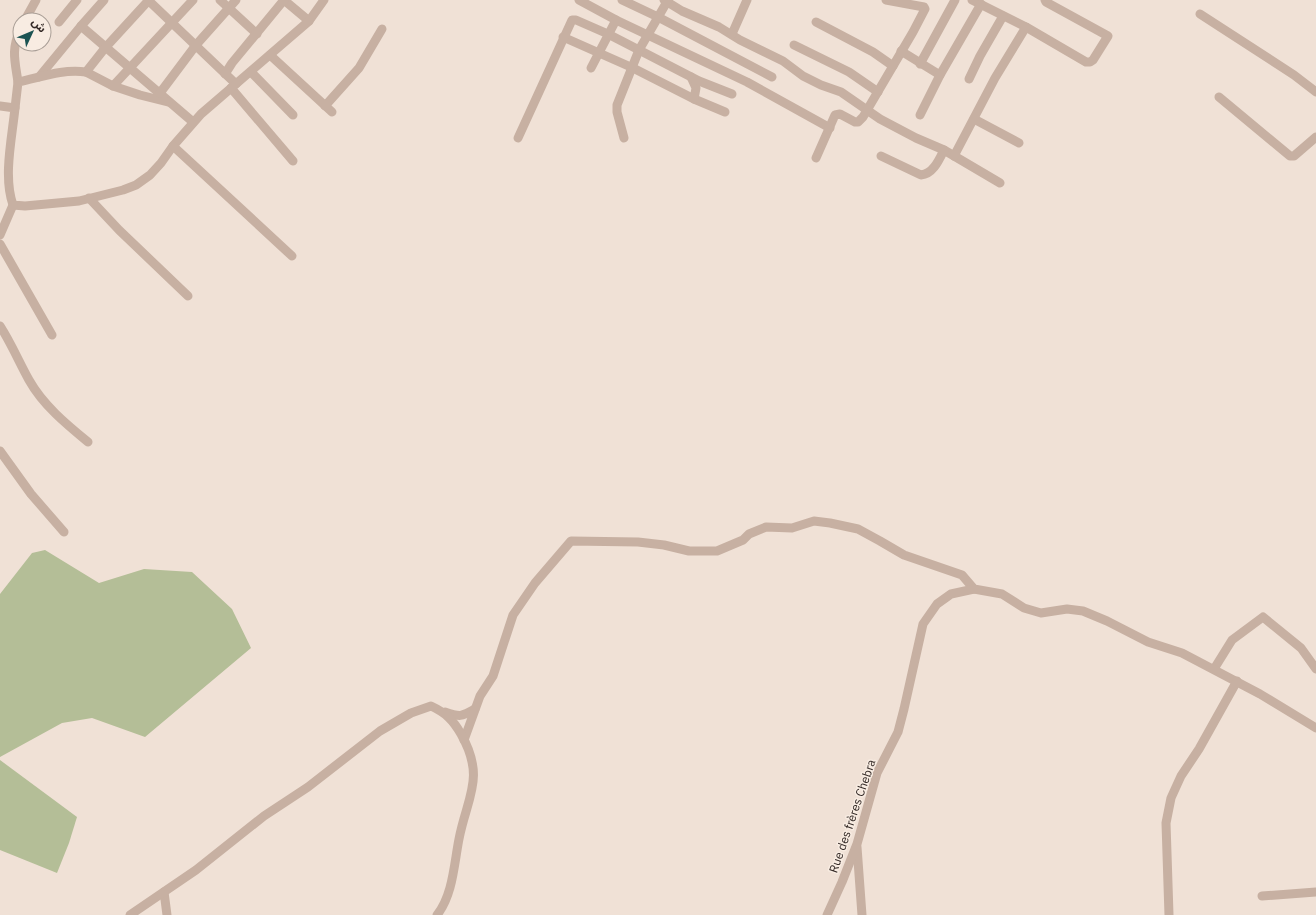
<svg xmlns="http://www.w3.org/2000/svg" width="1316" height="915" font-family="'IBM Plex Sans','Noto Sans Arabic',sans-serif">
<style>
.green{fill:#b4be97}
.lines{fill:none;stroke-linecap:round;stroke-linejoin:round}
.minor{stroke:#c7b0a2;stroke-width:9}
.labels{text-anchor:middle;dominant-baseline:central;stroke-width:3;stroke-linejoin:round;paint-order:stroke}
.street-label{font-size:12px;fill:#322825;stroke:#f8ece2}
</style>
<rect width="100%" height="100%" fill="#f0e1d6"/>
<!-- green -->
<g class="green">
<path d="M 45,550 L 99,583 L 144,569 L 192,572 L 232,609 L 251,648 L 145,737 L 92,718 L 62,723 L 0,757 L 0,594 L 32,553 Z"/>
<path d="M 0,760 L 77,817 L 69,843 L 57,873 L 0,850 Z"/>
</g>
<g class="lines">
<!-- minor -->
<g class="minor">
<path d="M 148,0 L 236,84"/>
<path d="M 220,0 L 257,34"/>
<path d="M 284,0 L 309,21"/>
<path d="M 579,0 L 616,20 L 747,82 L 830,128"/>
<path d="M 622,0 L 658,17 L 772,77"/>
<path d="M 664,0 L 682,11 L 719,27 L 740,40 L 783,61 L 803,76 L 821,85 L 841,92 L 880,119 L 916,138 L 944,150 L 1000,183"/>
<path d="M 972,0 L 1026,27 L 1086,62 L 1090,62 L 1093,60 L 1108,36 L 1046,2 L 1045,0"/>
<path d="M 1200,14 L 1294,75 L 1316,92"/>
<path d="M 25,20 L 36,0"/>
<path d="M 59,22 L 77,0"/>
<path d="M 816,22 L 873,52 L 893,66"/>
<path d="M 81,26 L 193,122"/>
<path d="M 732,34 L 747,0"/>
<path d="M 563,37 L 633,68 L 694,99 L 725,112"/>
<path d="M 794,45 L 849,72 L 878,92"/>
<path d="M 901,51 L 940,75 L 981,4"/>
<path d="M 270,55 L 332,112"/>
<path d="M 920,64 L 955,0"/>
<path d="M 591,68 L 616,20"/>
<path d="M 86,72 L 113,86 L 140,95 L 168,102"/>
<path d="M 251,72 L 293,115"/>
<path d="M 225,74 L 232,63 L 284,0"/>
<path d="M 39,77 L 81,26 L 104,0"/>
<path d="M 691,77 L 696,88 L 694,99"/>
<path d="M 969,79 L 980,56 L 1003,16"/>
<path d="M 18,82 C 15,61 11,50 20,30"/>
<path d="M 113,86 L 193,0"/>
<path d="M 231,88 L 293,161"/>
<path d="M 160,93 L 196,45 L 236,0"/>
<path d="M 1219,97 L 1290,156 L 1294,156 L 1316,137"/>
<path d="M 0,106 L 15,108 C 12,138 3,177 13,205 L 25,206 L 79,201 L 123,190 L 136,185 L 150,175 L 161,163 L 173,146 L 201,114 L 309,21 L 324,0"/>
<path d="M 325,106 L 359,68 L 382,29"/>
<path d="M 15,108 L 18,82 C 42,77 61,69 86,72 L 105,48 L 149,0"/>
<path d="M 920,115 L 940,75"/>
<path d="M 974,119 L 1019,143"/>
<path d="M 518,138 L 572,20 L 576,20 L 608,34 L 699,81 L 732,94"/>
<path d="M 624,138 L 617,112 L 617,105 L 639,50 L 668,0"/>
<path d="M 173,146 L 292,256"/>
<path d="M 881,156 L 921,175 C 933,174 939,160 944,150"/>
<path d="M 954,156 L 995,78 L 1026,27"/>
<path d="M 816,158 L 835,115 L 840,114 L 855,122 L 858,122 L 863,117 L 913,32 L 925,9 L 924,7 L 886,0"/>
<path d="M 89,198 L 119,230 L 188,296"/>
<path d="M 0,235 L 13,205"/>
<path d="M 0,244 L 52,335"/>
<path d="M 0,326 C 11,343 19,362 29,380 C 43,405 66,424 88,442"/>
<path d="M 0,451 L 31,494 L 64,532"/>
<path d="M 1214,669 L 1232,640 L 1263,617 L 1301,648 L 1316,669"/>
<path d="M 445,712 C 460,717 461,717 475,709"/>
<path d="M 464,740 L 480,696 L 493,676 L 513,615 L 535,583 L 571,541 L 638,542 L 664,545 L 689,551 L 717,551 L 743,540 L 749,534 L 766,527 L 792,528 L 814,521 L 830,523 L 858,529 L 880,541 L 904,555 L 962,575 L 974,589 L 1002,594 L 1024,608 L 1041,613 L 1067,609 L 1083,611 L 1107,621 L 1148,642 L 1182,653 L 1260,694 L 1316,728"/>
<path d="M 857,847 L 862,915"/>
<path d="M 164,892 L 167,915"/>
<path d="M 1262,896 L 1316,892"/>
<path d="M 130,915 L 196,870 L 264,816 L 308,787 L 380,731 L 411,713 L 431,706 C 446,713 453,720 461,734 C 486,778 467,797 459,839 C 454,864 453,895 437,915"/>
<path d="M 827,915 L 842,882 L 857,844 L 877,773 L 898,732 L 904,709 L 923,624 L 937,604 L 951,594 L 974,589"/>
<path d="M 1169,915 L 1166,823 L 1171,798 L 1181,776 L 1199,749 L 1237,681"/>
</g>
</g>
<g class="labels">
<!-- street labels -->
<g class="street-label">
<text transform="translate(852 816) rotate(-71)">Rue des frères Chebra</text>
</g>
</g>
<!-- north arrow -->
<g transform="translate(32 32) rotate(46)"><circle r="19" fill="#f8ece2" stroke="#a99e96"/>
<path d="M0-3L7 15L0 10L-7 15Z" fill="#1b5352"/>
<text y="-6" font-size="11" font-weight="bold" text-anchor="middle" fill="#322825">ش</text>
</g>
</svg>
